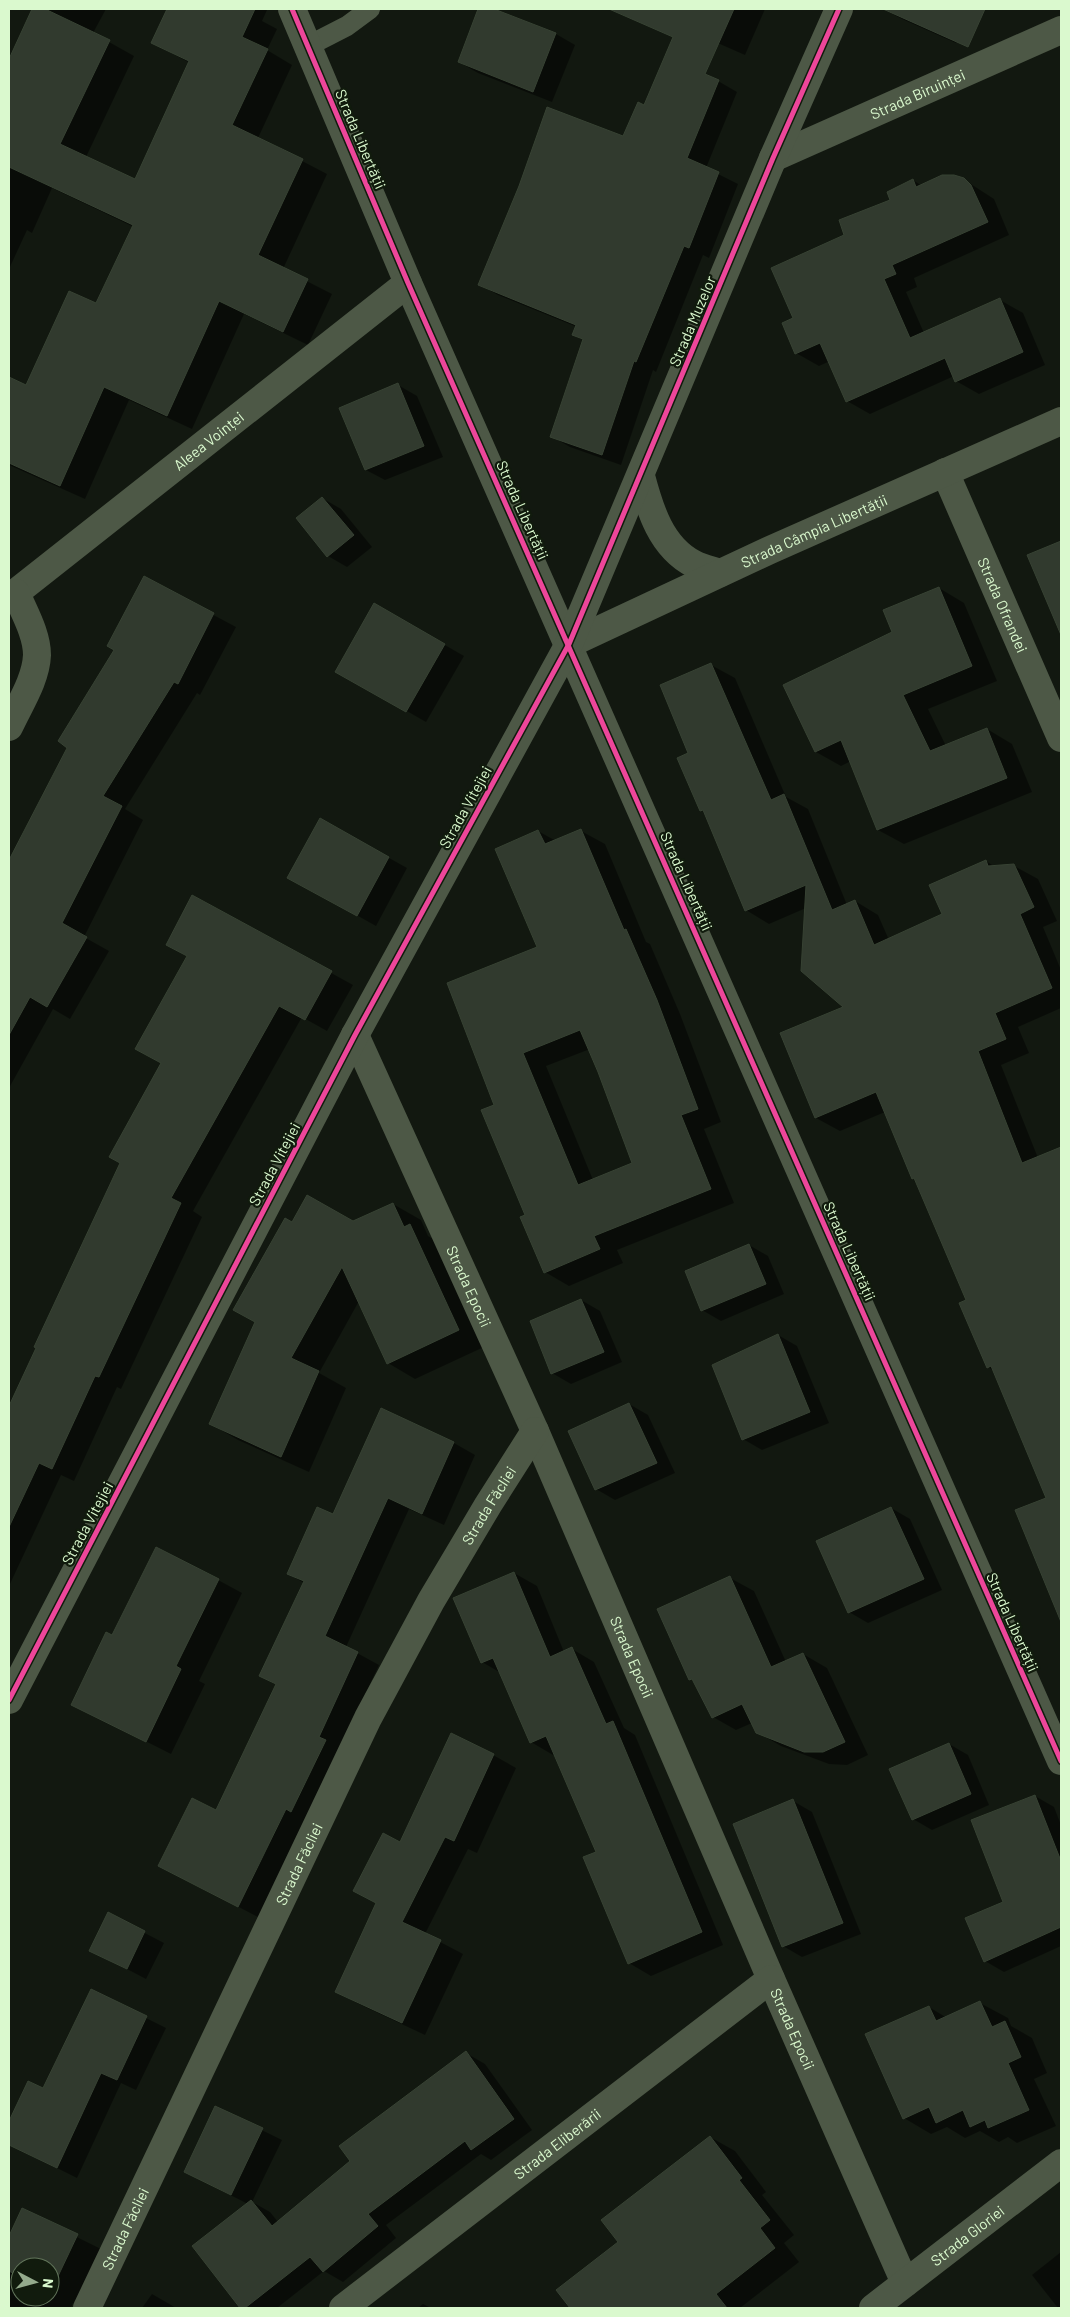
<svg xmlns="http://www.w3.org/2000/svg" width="1070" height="2317" font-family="Barlow,sans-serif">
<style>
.shadow{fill:#0007;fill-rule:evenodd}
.building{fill:#313a2e;stroke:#374233;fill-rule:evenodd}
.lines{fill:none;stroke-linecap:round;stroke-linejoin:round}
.service{stroke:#4d5846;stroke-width:20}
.minor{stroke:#4d5846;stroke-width:28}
.cycleway-casing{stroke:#111b0d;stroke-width:8}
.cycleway{stroke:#ed469a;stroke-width:5}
.labels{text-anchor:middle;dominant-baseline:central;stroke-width:4.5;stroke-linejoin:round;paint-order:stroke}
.street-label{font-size:15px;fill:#daf9ce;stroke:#111b0d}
</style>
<rect width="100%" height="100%" fill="#121810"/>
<!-- shadow -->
<g class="shadow">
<path d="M 34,9 L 106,9 L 93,33 L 134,56 L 86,157 L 136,181 L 190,63 L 153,43 L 169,9 L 264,9 L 267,10 L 262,21 L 277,29 L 267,50 L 292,65 L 258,138 L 327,174 L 283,269 L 332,294 L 308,345 L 244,314 L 192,429 L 129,400 L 85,499 L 9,465 L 9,378 L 27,386 L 97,305 L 134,227 L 52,188 L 32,233 L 27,230 L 9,269 L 9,61 Z"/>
<path d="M 479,9 L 490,9 L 556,34 L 575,45 L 552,102 L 478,73 L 459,62 Z"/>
<path d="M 640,9 L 765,9 L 745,55 Z"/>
<path d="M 883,9 L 970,9 L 956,43 L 902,19 Z"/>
<path d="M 718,81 L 737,92 L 706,168 L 738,184 L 709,258 L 703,255 L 656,372 L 653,370 L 621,465 L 570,447 L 551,436 L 584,340 L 574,334 L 577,327 L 498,295 L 479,284 L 624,138 L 645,107 Z"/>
<path d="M 963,179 L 994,199 L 1009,235 L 914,278 L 917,287 L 906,292 L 924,333 L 1000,300 L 1023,313 L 1045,365 L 979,394 L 956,381 L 954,376 L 870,414 L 847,401 L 830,361 L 819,366 L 796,353 L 795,319 L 846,236 L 892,201 L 913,180 L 922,186 Z"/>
<path d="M 398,385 L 417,396 L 443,457 L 385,480 L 366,470 L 341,409 Z"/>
<path d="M 322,498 L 341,509 L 372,547 L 347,567 L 328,556 L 298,518 Z"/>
<path d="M 1061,542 L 1061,623 L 1055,619 L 1029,556 Z"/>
<path d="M 144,578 L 236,627 L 200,695 L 197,693 L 125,809 L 143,820 L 84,937 L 109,951 L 70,1019 L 53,1009 L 9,1088 L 9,863 L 69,747 L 116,650 Z"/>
<path d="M 939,588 L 964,603 L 997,681 L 928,709 L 946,746 L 987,729 L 1012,744 L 1032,792 L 904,844 L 878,830 L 851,761 L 841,766 L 816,752 Z"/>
<path d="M 375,605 L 464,656 L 426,722 L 337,671 Z"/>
<path d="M 711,665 L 735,678 L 786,797 L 808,809 L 847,905 L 855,901 L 878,915 L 889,940 L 944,915 L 986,861 L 995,867 L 1014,866 L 1038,879 L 1057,921 L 1043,927 L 1061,970 L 1061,1008 L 1018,1027 L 1029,1053 L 1001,1065 L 1038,1158 L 1061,1148 L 1061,1567 L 1056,1569 L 1056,1572 L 1061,1569 L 1061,1586 L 1042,1575 L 1047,1499 L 994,1371 L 988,1367 L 968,1300 L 885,1112 L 840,1131 L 816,1118 L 782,1034 L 845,1007 L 806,908 L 769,924 L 746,910 L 705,813 L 701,810 L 690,754 Z"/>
<path d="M 321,820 L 407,868 L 376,926 L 308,888 Z"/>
<path d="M 538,831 L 556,841 L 581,831 L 605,844 L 646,942 L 650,944 L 680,1014 L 721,1122 L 704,1129 L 734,1203 L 617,1250 L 623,1263 L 569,1286 L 545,1272 L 526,1216 L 496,1105 L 539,947 ZM 590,1049 L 634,1164 L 593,1180 L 546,1066 Z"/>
<path d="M 193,897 L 353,985 L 327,1031 L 302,1017 L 193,1211 L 202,1217 L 121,1389 L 117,1387 L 74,1481 L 61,1475 L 9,1586 L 9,1409 L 122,1163 L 162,1063 L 188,957 L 167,945 Z"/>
<path d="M 393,1204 L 421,1220 L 428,1236 L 438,1242 L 486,1346 L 415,1379 L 388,1363 L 359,1301 L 319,1373 L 346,1388 L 309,1472 L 238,1440 L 211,1424 L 257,1322 L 293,1224 L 353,1223 Z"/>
<path d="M 749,1245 L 768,1256 L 784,1294 L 721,1321 L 702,1310 Z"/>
<path d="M 581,1300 L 600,1311 L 622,1362 L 571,1384 L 552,1373 Z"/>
<path d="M 778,1335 L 797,1346 L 829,1423 L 762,1450 L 743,1439 Z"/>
<path d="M 629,1404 L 648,1415 L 675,1473 L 615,1500 L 596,1489 Z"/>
<path d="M 381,1410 L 454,1443 L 475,1455 L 444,1525 L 409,1509 L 346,1647 L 379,1665 L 260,1918 L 160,1866 L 216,1812 L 277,1685 L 260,1676 L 304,1583 L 289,1574 L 333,1516 Z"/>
<path d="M 891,1508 L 910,1519 L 942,1590 L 868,1623 L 849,1612 Z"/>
<path d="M 514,1573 L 537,1586 L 564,1652 L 572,1649 L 594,1662 L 624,1728 L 635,1735 L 723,1945 L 651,1976 L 629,1963 L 598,1852 L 555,1754 L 553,1755 L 531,1742 L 501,1673 L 482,1662 Z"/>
<path d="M 730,1578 L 754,1591 L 786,1662 L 803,1654 L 827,1668 L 868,1755 L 847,1765 L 829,1764 L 781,1746 L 757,1732 L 752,1723 L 736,1730 L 713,1717 L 696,1683 L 690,1679 Z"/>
<path d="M 218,1580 L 242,1593 L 199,1681 L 205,1684 L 171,1754 L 72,1704 L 112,1636 Z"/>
<path d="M 949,1744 L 968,1755 L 989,1805 L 932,1830 L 913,1819 Z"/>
<path d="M 493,1755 L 516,1768 L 477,1853 L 468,1849 L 425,1934 L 463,1954 L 425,2035 L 359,2004 L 336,1991 L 377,1903 L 401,1844 Z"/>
<path d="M 1035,1796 L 1054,1807 L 1061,1825 L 1061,1946 L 1004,1972 L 985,1961 Z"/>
<path d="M 793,1801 L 812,1812 L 861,1934 L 802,1957 L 783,1946 Z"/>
<path d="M 108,1914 L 164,1943 L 146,1979 L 91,1950 Z"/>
<path d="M 92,1991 L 166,2028 L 136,2090 L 121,2083 L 77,2178 L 9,2144 L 9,2124 L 29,2082 L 44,2090 Z"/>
<path d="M 980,2003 L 1008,2018 L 1011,2026 L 1032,2038 L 1047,2073 L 1034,2079 L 1056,2126 L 1017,2143 L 1008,2137 L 999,2142 L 980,2131 L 965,2138 L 947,2127 L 931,2134 L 904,2118 L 929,2007 L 947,2018 Z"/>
<path d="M 466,2053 L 485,2064 L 532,2130 L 491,2160 L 481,2154 L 386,2225 L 396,2238 L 343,2282 L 324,2271 L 277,2308 L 242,2308 L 194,2247 L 248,2204 L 185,2172 L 215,2107 L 282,2140 L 252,2202 L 270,2212 L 278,2222 L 352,2161 Z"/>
<path d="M 710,2137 L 735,2151 L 766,2192 L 762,2195 L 794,2235 L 784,2243 L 799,2262 L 740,2308 L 571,2308 L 558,2291 L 619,2242 Z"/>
<path d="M 22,2210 L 101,2249 L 75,2304 L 73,2303 L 71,2308 L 9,2308 L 9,2239 ZM 20,2267 L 50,2267 L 50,2297 L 20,2297 Z"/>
<path d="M 1061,2252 L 1061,2308 L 1058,2308 L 1032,2275 Z"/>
<path d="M 152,2294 L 171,2305 L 176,2308 L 142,2308 Z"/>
<path d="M 423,2304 L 431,2308 L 418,2308 Z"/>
</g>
<!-- building -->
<g class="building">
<path d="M 32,9 L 45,9 L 110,40 L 60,144 L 135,179 L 189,61 L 151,43 L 167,9 L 255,9 L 242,37 L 268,49 L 232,125 L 303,159 L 258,255 L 308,279 L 283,332 L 219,301 L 167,416 L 104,387 L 60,486 L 9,463 L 9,377 L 26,385 L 69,291 L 96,303 L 133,225 L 9,167 L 9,59 Z"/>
<path d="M 478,9 L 494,9 L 556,33 L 533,92 L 458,62 Z"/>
<path d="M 609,9 L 734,9 L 705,74 L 719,80 L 687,158 L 719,172 L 689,248 L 684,246 L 636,362 L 634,361 L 602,455 L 550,437 L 583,339 L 572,335 L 576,325 L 478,285 L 519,186 L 547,107 L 623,136 L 638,102 L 644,105 L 673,37 Z"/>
<path d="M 883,9 L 985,9 L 968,47 Z"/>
<path d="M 942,175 L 954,175 L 964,178 L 971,185 L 988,222 L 892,265 L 896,274 L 884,279 L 910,338 L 1000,298 L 1023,352 L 955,382 L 945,358 L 846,402 L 820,343 L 795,354 L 782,323 L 793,318 L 771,268 L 844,235 L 839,220 L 890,200 L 887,192 L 913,179 L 916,187 Z"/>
<path d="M 398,383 L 424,446 L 365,470 L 339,408 Z"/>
<path d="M 322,497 L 354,535 L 327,557 L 296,518 Z"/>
<path d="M 1061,541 L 1061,635 L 1027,555 Z"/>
<path d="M 144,576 L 214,613 L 178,684 L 174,682 L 103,796 L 122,806 L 62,923 L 87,937 L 47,1007 L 30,997 L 9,1035 L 9,860 L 67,748 L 58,741 L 114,650 L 107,646 Z"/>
<path d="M 939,587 L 972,666 L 903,695 L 930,751 L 987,728 L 1007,778 L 877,830 L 841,740 L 815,752 L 783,685 L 892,632 L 883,610 Z"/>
<path d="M 374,603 L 445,644 L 406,712 L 335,672 Z"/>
<path d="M 711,663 L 771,800 L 784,794 L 832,910 L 855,900 L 874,945 L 942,914 L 929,885 L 986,860 L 988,866 L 1014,864 L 1034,907 L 1020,914 L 1052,988 L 995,1013 L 1006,1039 L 978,1051 L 1022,1163 L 1061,1147 L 1061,1622 L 1015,1510 L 1046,1498 L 991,1366 L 987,1368 L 959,1303 L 966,1300 L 914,1178 L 912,1179 L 876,1092 L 815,1118 L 780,1033 L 843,1007 L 801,971 L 806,885 L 745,911 L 703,810 L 700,811 L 677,758 L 688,753 L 660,685 Z"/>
<path d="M 320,818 L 389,857 L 357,916 L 287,878 Z"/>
<path d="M 581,829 L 624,930 L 626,929 L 657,1000 L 698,1109 L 681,1115 L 711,1189 L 594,1236 L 600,1249 L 544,1273 L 520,1217 L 525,1215 L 481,1110 L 494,1105 L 447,983 L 537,947 L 495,849 L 538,830 L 545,844 ZM 580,1030 L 598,1072 L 632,1163 L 578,1185 L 523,1053 Z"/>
<path d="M 192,895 L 332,971 L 305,1020 L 279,1006 L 171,1198 L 181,1203 L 99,1377 L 95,1376 L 52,1469 L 39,1463 L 9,1527 L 9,1406 L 36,1348 L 34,1347 L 120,1163 L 109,1157 L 161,1063 L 135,1049 L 187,956 L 166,945 Z"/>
<path d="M 307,1195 L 353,1221 L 393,1203 L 404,1227 L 410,1224 L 459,1330 L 387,1364 L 342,1267 L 291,1358 L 319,1371 L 281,1457 L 209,1424 L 255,1322 L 233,1310 L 285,1218 L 292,1222 Z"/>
<path d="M 749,1244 L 766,1284 L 701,1311 L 685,1271 Z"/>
<path d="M 581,1299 L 604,1352 L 551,1374 L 530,1321 Z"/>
<path d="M 778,1334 L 810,1412 L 742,1440 L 712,1365 Z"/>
<path d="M 629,1403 L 657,1463 L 595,1490 L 568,1431 Z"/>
<path d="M 381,1408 L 454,1442 L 422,1514 L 388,1498 L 325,1636 L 358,1652 L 319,1737 L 326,1740 L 291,1812 L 286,1809 L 238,1907 L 158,1866 L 192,1798 L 216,1810 L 276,1684 L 259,1676 L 304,1581 L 287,1574 L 317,1507 L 333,1514 Z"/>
<path d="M 891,1507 L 924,1579 L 848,1613 L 816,1541 Z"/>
<path d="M 156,1547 L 219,1579 L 176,1666 L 181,1669 L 146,1742 L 71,1705 L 106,1632 L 112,1635 Z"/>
<path d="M 514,1572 L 550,1657 L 572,1647 L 606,1724 L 613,1721 L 702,1932 L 628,1964 L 583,1857 L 596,1852 L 546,1736 L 530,1743 L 493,1658 L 481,1663 L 453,1598 Z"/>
<path d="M 730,1576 L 771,1667 L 803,1653 L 845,1742 L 823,1752 L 804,1752 L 756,1733 L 742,1704 L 712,1718 L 692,1679 L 689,1680 L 657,1609 Z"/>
<path d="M 451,1733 L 494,1754 L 454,1841 L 445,1837 L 402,1922 L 441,1940 L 402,2023 L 335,1992 L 376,1903 L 353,1891 L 383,1833 L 400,1842 Z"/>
<path d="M 949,1743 L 971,1794 L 912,1820 L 889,1769 Z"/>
<path d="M 1035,1795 L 1061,1861 L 1061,1927 L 984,1962 L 965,1918 L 1003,1902 L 971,1820 Z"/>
<path d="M 793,1799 L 843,1923 L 782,1947 L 733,1824 Z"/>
<path d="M 108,1912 L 145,1931 L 127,1969 L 89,1951 Z"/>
<path d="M 91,1989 L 147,2016 L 117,2080 L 101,2073 L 57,2168 L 9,2145 L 9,2121 L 28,2081 L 43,2088 Z"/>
<path d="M 980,2001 L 992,2027 L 1005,2021 L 1021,2057 L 1008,2063 L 1029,2110 L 988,2128 L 985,2120 L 970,2127 L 963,2110 L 936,2123 L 929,2107 L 903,2119 L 865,2034 L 929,2006 L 936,2021 Z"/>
<path d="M 466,2051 L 514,2119 L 471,2150 L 465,2141 L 368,2214 L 378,2226 L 323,2272 L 310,2257 L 245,2308 L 240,2308 L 192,2246 L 251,2200 L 272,2226 L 350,2161 L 339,2146 Z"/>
<path d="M 215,2106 L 263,2128 L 231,2195 L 184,2172 Z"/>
<path d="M 710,2136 L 742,2178 L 739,2180 L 770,2220 L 760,2228 L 775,2248 L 716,2294 L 727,2308 L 570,2308 L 556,2290 L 618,2242 L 601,2220 Z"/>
<path d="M 22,2208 L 78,2234 L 51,2291 L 50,2267 L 20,2267 L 20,2277 L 9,2271 L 9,2236 Z"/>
</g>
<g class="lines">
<!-- service -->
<path class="service" d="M 308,46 L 347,26 L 370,9"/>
<!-- minor -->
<g class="minor">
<path d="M 292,9 L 408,283 L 1061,1761"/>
<path id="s1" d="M 773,158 L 1061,30"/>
<path id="s2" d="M 945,472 L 1061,738"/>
<path d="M 641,476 C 650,510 661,547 694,564 C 702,568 711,570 720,573"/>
<path id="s3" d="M 9,598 L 408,283"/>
<path id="s4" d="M 569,644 L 770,550 L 1061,421"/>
<path d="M 9,727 C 19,705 36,680 37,655 C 37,634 24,612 16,593"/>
<path id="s5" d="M 355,1035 L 535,1431 L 771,1979 L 905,2283"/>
<path d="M 9,1700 L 355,1035 L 569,644 L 773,158 L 839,9"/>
<path id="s6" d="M 87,2308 L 368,1718 L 431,1601 L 488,1505 L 535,1431"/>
<path id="s7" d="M 343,2308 L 771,1979"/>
<path id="s8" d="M 873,2308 L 1061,2163"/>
</g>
<defs>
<g id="cycleway">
<path d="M 292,9 L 408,283 L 1061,1761"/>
<path d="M 9,1700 L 355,1035 L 569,644 L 773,158 L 839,9"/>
</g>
</defs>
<!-- cycleway casing -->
<use href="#cycleway" class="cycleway-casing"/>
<!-- cycleway -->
<use href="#cycleway" class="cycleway"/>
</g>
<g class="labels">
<!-- street labels -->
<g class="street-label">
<text stroke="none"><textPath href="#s1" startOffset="158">Strada Biruinței</textPath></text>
<text transform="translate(361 139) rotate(67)">Strada Libertății</text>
<text transform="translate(692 321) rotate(-67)">Strada Muzelor</text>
<text stroke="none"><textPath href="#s3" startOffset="254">Aleea Voinței</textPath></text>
<text transform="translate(523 510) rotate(66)">Strada Libertății</text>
<text stroke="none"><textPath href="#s4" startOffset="270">Strada Câmpia Libertății</textPath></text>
<text stroke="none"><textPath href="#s2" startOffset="145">Strada Ofrandei</textPath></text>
<text transform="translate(465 807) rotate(-61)">Strada Vitejiei</text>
<text transform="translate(687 881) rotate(66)">Strada Libertății</text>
<text transform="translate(274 1164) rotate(-62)">Strada Vitejiei</text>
<text transform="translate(850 1251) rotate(66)">Strada Libertății</text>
<text stroke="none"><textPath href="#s5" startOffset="276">Strada Epocii</textPath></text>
<text stroke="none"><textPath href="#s6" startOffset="898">Strada Făcliei</textPath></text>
<text transform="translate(87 1523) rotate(-62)">Strada Vitejiei</text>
<text transform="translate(1013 1622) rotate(66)">Strada Libertății</text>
<text stroke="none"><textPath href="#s5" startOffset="681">Strada Epocii</textPath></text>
<text stroke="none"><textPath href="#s6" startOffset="492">Strada Făcliei</textPath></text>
<text stroke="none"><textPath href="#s5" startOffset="1086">Strada Epocii</textPath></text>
<text stroke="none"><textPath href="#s7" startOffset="270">Strada Eliberării</textPath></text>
<text stroke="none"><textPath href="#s6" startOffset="88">Strada Făcliei</textPath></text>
<text stroke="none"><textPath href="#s8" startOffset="119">Strada Gloriei</textPath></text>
</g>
</g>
<!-- border -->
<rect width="1070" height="2317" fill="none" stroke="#daf9ce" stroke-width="20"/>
<!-- north arrow -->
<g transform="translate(35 2282) rotate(96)"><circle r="24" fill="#111b0d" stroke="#61745a"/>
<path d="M0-4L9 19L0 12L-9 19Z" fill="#94aa8c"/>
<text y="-8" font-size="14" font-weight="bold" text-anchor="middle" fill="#daf9ce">N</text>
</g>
</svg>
